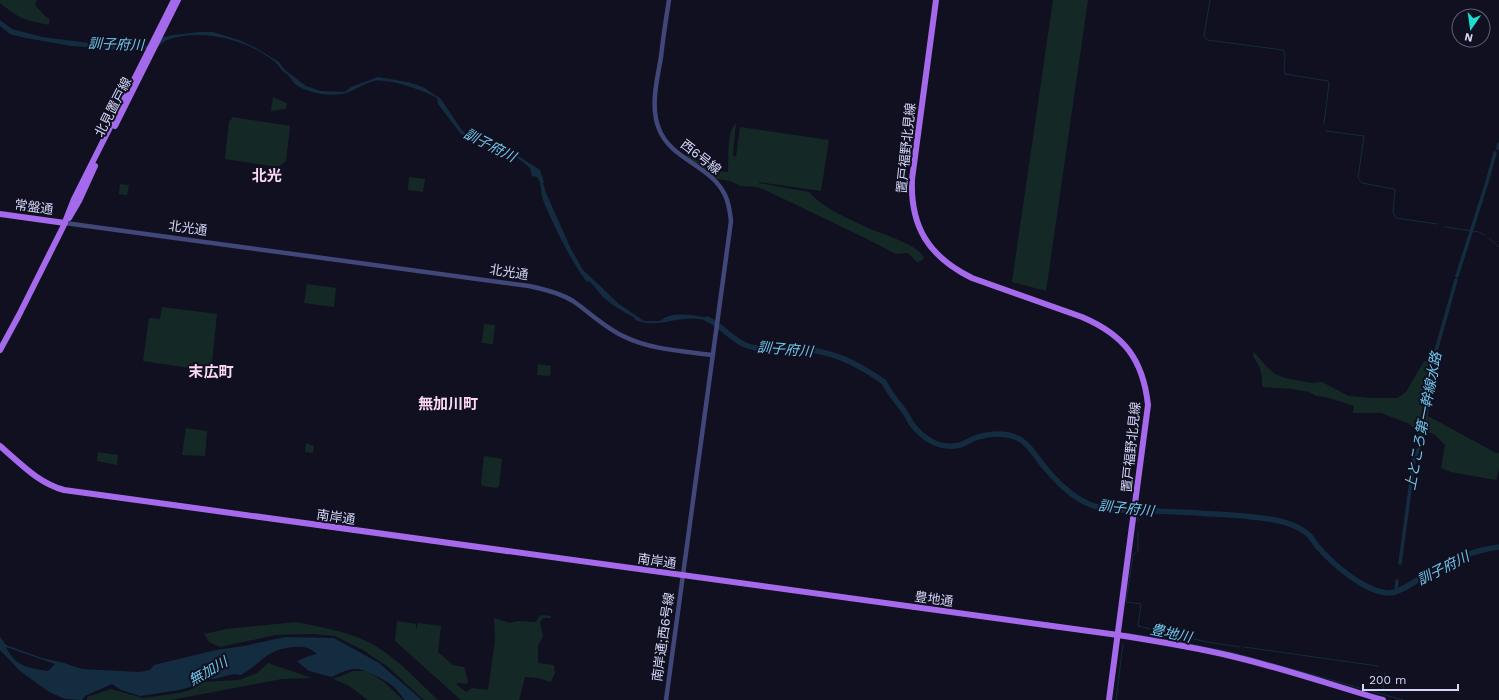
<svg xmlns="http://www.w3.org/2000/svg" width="1499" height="700" font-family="'Work Sans','Noto Sans JP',sans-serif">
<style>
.green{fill:#142925}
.water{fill:#142c40;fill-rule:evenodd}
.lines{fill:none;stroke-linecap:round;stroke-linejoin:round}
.stream{stroke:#142c40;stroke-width:1}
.canal{stroke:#142c40;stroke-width:3.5}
.river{stroke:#142c40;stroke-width:5.5}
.minor{stroke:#414879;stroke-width:4.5}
.major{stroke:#a56aeb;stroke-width:6}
.labels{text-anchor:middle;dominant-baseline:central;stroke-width:4;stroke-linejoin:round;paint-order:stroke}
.street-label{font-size:13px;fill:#d5d7f9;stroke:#101020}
.water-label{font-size:14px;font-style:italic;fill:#70c7ec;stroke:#101020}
.quarter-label{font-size:15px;font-weight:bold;fill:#fad7f3;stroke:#101020}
</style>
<rect width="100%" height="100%" fill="#101020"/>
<!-- green -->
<g class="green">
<path d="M 0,0 L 37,0 L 35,5 L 46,17 L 49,18 L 49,25 C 25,20 19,19 0,3 Z"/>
<path d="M 1053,0 L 1088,0 L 1046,291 L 1012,282 Z"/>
<path d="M 273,97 L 287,103 L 286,109 L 271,111 Z"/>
<path d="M 233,117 L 290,126 L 286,161 L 278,167 L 225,159 L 229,122 Z"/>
<path d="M 736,123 L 733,155 L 736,157 L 740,127 L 829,140 L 821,191 L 759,182 L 759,183 L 809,192 C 823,208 847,218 866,227 C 879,233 920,245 924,258 L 921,261 L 917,262 L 908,253 L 896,254 L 861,236 L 763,189 L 756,187 L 741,186 L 730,181 L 717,179 L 685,156 L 687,155 C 701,161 712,173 728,172 C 729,159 726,133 736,123 Z"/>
<path d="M 409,177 L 425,179 L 423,192 L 408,190 Z"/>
<path d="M 120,184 L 129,185 L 127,195 L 119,194 Z"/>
<path d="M 307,284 L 336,288 L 334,307 L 304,303 Z"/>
<path d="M 162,307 L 217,314 L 212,363 L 203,370 L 143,361 L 149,318 L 160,319 Z"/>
<path d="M 484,324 L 495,325 L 493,344 L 482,343 Z"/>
<path d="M 1254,352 L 1266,366 L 1275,374 L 1285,378 L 1312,383 L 1322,382 L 1349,396 L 1371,398 L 1397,398 L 1406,392 L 1424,361 L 1429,361 L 1432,379 L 1428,416 L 1496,453 L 1499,453 L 1499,468 L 1496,480 L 1451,472 L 1441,468 L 1445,445 L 1434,434 L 1426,432 L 1419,436 L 1410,424 L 1381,413 L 1353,413 L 1354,406 L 1329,398 L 1317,396 L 1309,392 L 1292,389 L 1262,387 C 1263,373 1260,367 1253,356 Z"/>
<path d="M 538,364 L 551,366 L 550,376 L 537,375 Z"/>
<path d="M 186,428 L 207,431 L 205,456 L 182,455 Z"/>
<path d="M 306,443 L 314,446 L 313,453 L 305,452 Z"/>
<path d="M 98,452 L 118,455 L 117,465 L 97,461 Z"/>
<path d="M 484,456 L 502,459 L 499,486 L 497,488 L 482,486 L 481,483 Z"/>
<path d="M 542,615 L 551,616 L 551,618 L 543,618 L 540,622 L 543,636 L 538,646 L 538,663 L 554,665 L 555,673 L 551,682 L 538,678 L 525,677 L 519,700 L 461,700 L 395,641 L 397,621 L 416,624 L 416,630 L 418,623 L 441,626 L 438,652 L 453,665 L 464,667 L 468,681 L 467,684 L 458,683 L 456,684 L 466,692 L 472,688 L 488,690 L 495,640 L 494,618 L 510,623 L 518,621 L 536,622 L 539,617 Z"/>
<path d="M 296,622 C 321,627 347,631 370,643 C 394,655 419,682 438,700 L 424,700 L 388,667 L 363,650 L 335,636 L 313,634 L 276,635 L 220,647 L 209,642 L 204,634 L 226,629 Z"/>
<path d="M 268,663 L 312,678 L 282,679 L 171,700 L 87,700 L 87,697 L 111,689 L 143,698 L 179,693 L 191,690 L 200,682 L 239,680 L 257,673 Z"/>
<path d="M 353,671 L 367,671 L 384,682 L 403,700 L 368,700 L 348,685 L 333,679 Z"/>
</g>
<!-- water -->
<g class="water">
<path d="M 0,20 L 12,29 L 42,37 L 113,46 L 117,45 L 128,39 L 129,43 L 147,46 L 160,38 L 173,35 L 199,32 L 213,32 L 239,40 L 256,48 L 279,62 L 285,70 L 306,86 L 321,91 L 345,92 L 351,87 L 378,77 L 408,82 L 423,87 L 441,99 L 461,129 L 466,134 L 479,140 L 489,139 L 490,141 L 506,148 L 540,170 L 544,182 L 543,183 L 546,193 L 571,249 L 583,270 L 619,304 L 644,321 L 660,321 C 671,310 699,315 713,320 L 713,323 C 684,310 661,331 635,320 L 635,318 C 624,312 613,306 603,297 C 598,292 595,286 589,281 L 587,282 C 571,262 553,224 543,200 C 541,193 541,181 537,177 L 532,176 L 530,168 L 514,155 L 506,151 L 482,143 L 461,134 L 438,104 L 437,98 C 426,91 387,78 374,81 C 365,83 357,89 349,92 C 340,96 325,95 316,93 C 309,91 299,88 294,83 C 292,81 291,78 289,76 C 288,74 285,74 284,72 C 280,69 278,64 274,61 C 247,39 198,27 165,41 C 162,43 159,47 155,48 C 146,51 137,46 128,49 L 128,53 L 117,48 L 110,50 L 105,48 L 71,46 L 21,37 L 10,34 L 0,26 Z"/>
<path d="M 0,637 L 6,645 L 42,658 L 64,663 L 82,669 L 139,672 L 150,670 L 154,665 L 216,650 L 244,646 L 285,637 L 334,638 L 379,663 L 422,700 L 405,700 C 401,696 399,692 395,688 C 390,683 383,679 376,676 C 358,666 351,667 332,677 L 309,671 L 297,661 L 309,656 L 317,654 C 310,648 305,646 295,647 C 265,649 263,663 241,675 L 234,674 L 214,679 L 201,679 L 190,687 L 179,690 L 140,696 L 121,690 L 112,684 L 85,696 L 82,700 L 65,699 L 49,692 L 20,671 L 0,650 ZM 6,647 L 55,664 L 48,671 C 29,668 14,666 6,647 Z"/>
</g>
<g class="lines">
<!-- stream -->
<g class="stream">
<path d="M 1210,0 L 1204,36 L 1207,40 L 1283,50 C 1288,57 1282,66 1285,74 L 1328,81 L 1329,83 L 1324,124"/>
<path d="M 1326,131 L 1364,136 L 1358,178 L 1362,183 L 1394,189 L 1395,191 L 1393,212 L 1396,218 L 1437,224"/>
<path d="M 1445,227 L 1479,232 L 1484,235"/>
<path d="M 1489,238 L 1499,247"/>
<path d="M 1138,522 L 1138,510"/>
<path d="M 1138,532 L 1138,551 L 1133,555 L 1126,602 L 1141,604 L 1138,626 L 1207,642 L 1240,647"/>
<path d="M 1126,633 L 1175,641 L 1239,654"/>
<path d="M 1244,647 L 1378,666"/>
<path d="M 1242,655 L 1403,700"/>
<path d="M 1383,689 L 1385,673"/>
<path d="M 1116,700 L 1123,644"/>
</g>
<!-- canal -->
<g class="canal">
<path d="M 1498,148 L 1499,144"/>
<path d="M 1457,276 L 1487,182 L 1495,153"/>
<path d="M 1400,563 L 1414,460 L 1423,439 L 1432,365 L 1456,280"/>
<path d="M 1396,592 L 1397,581"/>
</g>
<!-- river -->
<path class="river" d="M 707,319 C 722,325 732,341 748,346 C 762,351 779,348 793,348 C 830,350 854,361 884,382 C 889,393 897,401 904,411 C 907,415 909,419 911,423 C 923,439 940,450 960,445 C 965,444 968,441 973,439 C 985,434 1002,432 1015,437 C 1027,441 1035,455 1042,464 C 1056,481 1071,497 1091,505 C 1099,508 1114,511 1123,510 C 1128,510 1132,509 1137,510 C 1173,512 1209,513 1244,516 C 1257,518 1271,518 1283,522 C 1292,524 1302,529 1309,535 C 1312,538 1314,542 1317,546 C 1333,564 1363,591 1388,593 C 1399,594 1418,579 1429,573 C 1451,561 1473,550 1499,547"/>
<!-- minor -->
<g class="minor">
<path d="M 65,223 L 529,286 C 544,289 560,293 573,301 C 589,312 605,328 623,336 C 651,350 683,351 713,355"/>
<path d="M 666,700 L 731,221 C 730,212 729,203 725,195 C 711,165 671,160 659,129 C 650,107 657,80 661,57 C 663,38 666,19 669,0"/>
</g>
<!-- major -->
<g class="major">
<path d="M 936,0 L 912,179 C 910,227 929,257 972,278 L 1082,317 C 1124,335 1143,359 1148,405 L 1109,700"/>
<path d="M 115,126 L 178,0"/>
<path d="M 0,214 L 65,223"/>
<path d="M 69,218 L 79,201 L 95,166"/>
<path d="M 0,350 L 19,315 L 63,227 L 74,199 L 174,0"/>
<path d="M 0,446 C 20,463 38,483 64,490 L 1118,635 C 1156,641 1194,647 1231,656 C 1282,668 1332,685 1383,700"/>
</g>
</g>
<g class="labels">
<!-- street labels -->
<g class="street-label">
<text transform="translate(113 107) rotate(-63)">北見置戸線</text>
<text transform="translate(906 148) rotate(-84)">置戸福野北見線</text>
<text transform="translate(701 157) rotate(38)">西6号線</text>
<text transform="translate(34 207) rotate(8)">常盤通</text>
<text transform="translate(188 228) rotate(8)">北光通</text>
<text transform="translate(509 272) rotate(9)">北光通</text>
<text transform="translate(1131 447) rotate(-84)">置戸福野北見線</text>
<text transform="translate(336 517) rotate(8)">南岸通</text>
<text transform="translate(657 561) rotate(8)">南岸通</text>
<text transform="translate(934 599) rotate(8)">豊地通</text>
<text transform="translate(663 637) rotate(-82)">南岸通;西6号線</text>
</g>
<!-- water labels -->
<g class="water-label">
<text transform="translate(116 44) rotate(2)">訓子府川</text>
<text transform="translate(490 145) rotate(27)">訓子府川</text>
<text transform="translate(785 349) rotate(5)">訓子府川</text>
<text transform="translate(1423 421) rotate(-79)">上ところ第一幹線水路</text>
<text transform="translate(1126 508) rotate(6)">訓子府川</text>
<text transform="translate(1443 568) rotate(-27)">訓子府川</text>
<text transform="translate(1171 633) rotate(12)">豊地川</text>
<text transform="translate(208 671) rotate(-30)">無加川</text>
</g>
<!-- quarter labels -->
<g class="quarter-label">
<text x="267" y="176">北光</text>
<text x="211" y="372">末広町</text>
<text x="448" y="404">無加川町</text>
</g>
</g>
<!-- north arrow -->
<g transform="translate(1471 28) rotate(193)"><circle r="19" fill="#101020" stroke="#5f6077"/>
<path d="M0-3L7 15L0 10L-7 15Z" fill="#1edccf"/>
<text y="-6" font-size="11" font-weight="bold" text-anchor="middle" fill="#d5d7f9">N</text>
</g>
<!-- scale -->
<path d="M1363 684v6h95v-6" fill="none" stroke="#d5d7f9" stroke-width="2"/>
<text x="1369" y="684" font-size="12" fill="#d5d7f9" stroke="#101020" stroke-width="3" paint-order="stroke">200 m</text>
</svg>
